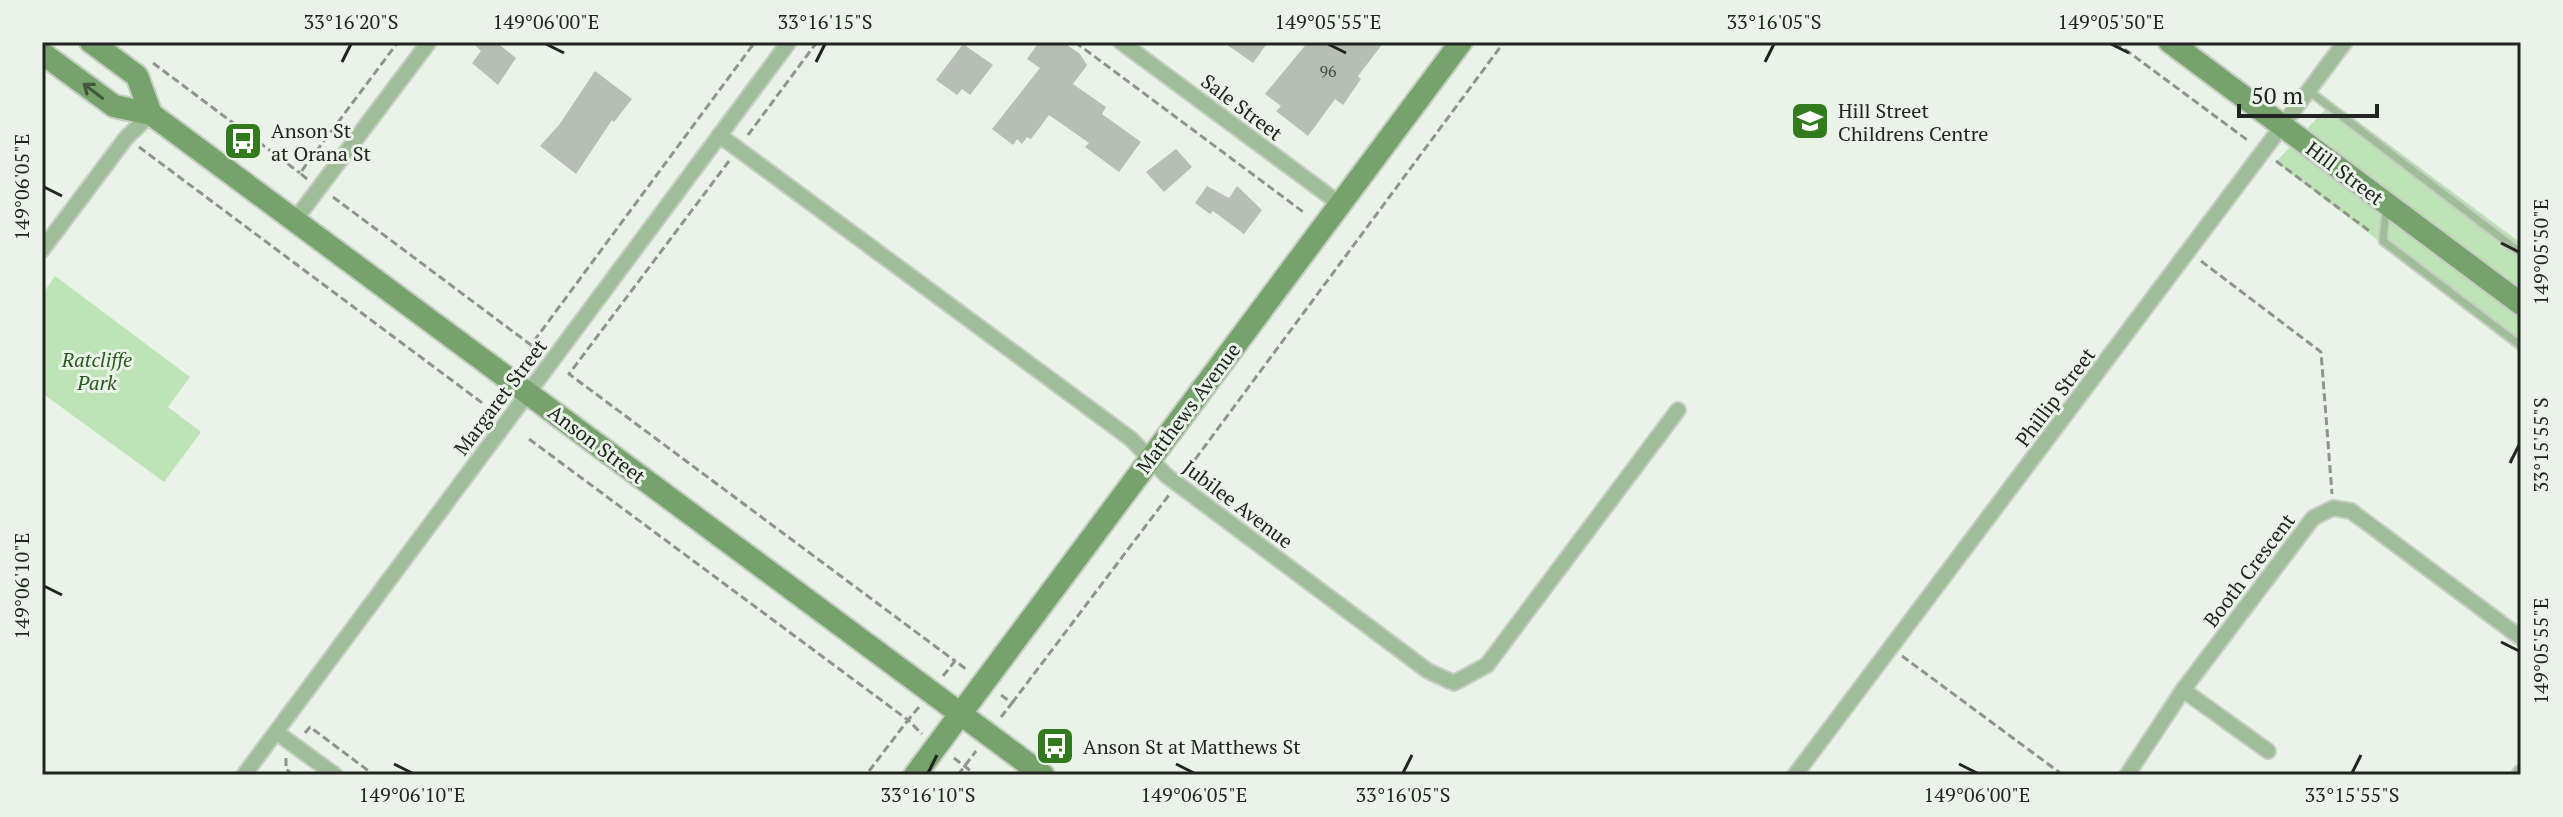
<svg xmlns="http://www.w3.org/2000/svg" width="2563" height="817" font-family="'PT Serif',serif">
<style>
.green{fill:#bee3b6}
.building{fill:#b7bfb5}
.lines{fill:none;stroke-linecap:round;stroke-linejoin:round}
.lane-casing{stroke:#c6cec4;stroke-width:11}
.street-casing{stroke:#c6cec4;stroke-width:18}
.secondary-casing{stroke:#c6cec4;stroke-width:26}
.path{stroke:#8f958d;stroke-width:3;stroke-dasharray:8 4;stroke-linecap:butt}
.lane{stroke:#9fbd98;stroke-width:7}
.street{stroke:#9fbd98;stroke-width:14}
.secondary{stroke:#76a36c;stroke-width:22}
.oneway{stroke:#43573e}
.ticks{fill:none;stroke:#212420;stroke-width:3}
.labels{text-anchor:middle;dominant-baseline:central;stroke-width:6;stroke-linejoin:round;paint-order:stroke}
.number-label{font-size:16px;fill:#464b45}
.street-label{font-size:20px;fill:#212420;stroke:#eaf3e8}
.poi-label{font-size:20px;fill:#212420;stroke:#eaf3e8;text-anchor:start}
.park-label{font-size:20px;font-style:italic;fill:#2a5a1d;stroke:#eaf3e8}
.neatline{fill:none;stroke:#212420;stroke-width:3}
.ticks-label{font-size:20px;text-anchor:middle;fill:#212420}
</style>
<rect width="100%" height="100%" fill="#eaf3e8"/>
<!-- green -->
<g class="green">
<path d="M 2332,102 L 2521,243 L 2521,350 L 2276,162 Z"/>
<path d="M 55,276 L 190,377 L 168,407 L 201,432 L 164,482 L 42,393 L 42,295 Z"/>
</g>
<!-- building -->
<g class="building">
<path d="M 472,42 L 496,42 L 516,58 L 498,85 L 472,63 L 481,51 Z"/>
<path d="M 1039,42 L 1063,42 L 1080,54 L 1087,65 L 1073,84 L 1106,107 L 1102,114 L 1141,142 L 1119,172 L 1085,147 L 1089,143 L 1049,115 L 1031,139 L 1027,137 L 1022,144 L 1017,139 L 1013,145 L 992,129 L 1040,68 L 1027,59 Z"/>
<path d="M 1223,42 L 1268,42 L 1253,63 Z"/>
<path d="M 1308,42 L 1384,42 L 1358,76 L 1361,79 L 1343,105 L 1335,99 L 1308,136 L 1276,111 L 1281,106 L 1265,94 Z"/>
<path d="M 963,44 L 993,65 L 970,95 L 962,89 L 957,95 L 936,80 Z"/>
<path d="M 595,71 L 632,99 L 614,122 L 612,120 L 576,174 L 540,146 L 559,125 Z"/>
<path d="M 1176,149 L 1192,167 L 1164,192 L 1146,172 Z"/>
<path d="M 1207,186 L 1229,198 L 1237,186 L 1262,210 L 1244,234 L 1213,211 L 1210,214 L 1195,203 Z"/>
</g>
<g class="lines">
<defs>
<g id="lane">
<path d="M 2309,91 L 2521,253"/>
<path d="M 2386,210 L 2383,241 L 2521,346"/>
</g>
<g id="street">
<path d="M 1121,42 L 1340,204"/>
<path d="M 719,135 L 1131,439 L 1167,476 L 1428,671 L 1454,683 L 1487,665 L 1678,410"/>
<path d="M 295,220 L 429,42"/>
<path d="M 42,250 L 126,138 L 151,114"/>
<path d="M 2183,690 L 2268,751"/>
<path d="M 276,732 L 335,775"/>
<path d="M 244,775 L 789,42"/>
<path d="M 1795,775 L 2345,42"/>
<path d="M 2127,775 L 2183,690 L 2313,518 L 2333,508 L 2351,511 L 2521,638"/>
<path d="M 2519,775 L 2521,772"/>
</g>
<g id="secondary">
<path d="M 91,42 L 137,76 L 151,114"/>
<path d="M 2170,42 L 2521,304"/>
<path d="M 42,53 L 114,106 L 151,114 L 1043,775"/>
<path d="M 915,775 L 1461,42"/>
</g>
</defs>
<!-- lane casing -->
<use href="#lane" class="lane-casing"/>
<!-- street casing -->
<use href="#street" class="street-casing"/>
<!-- secondary casing -->
<use href="#secondary" class="secondary-casing"/>
<!-- path -->
<g class="path">
<path d="M 1075,42 L 1306,214"/>
<path d="M 2115,42 L 2250,142"/>
<path d="M 153,63 L 300,173"/>
<path d="M 748,135 L 817,42"/>
<path d="M 139,147 L 485,405"/>
<path d="M 729,161 L 569,374 L 955,661"/>
<path d="M 2276,161 L 2372,233"/>
<path d="M 307,179 L 300,173 L 398,42"/>
<path d="M 333,197 L 531,345 L 755,42"/>
<path d="M 2201,261 L 2321,352 L 2332,494"/>
<path d="M 529,439 L 908,720 L 866,775"/>
<path d="M 1188,469 L 1504,42"/>
<path d="M 1902,656 L 2063,775"/>
<path d="M 943,676 L 955,661 L 966,669"/>
<path d="M 1001,695 L 1012,703 L 1001,717"/>
<path d="M 1012,703 L 1169,495"/>
<path d="M 919,707 L 908,720 L 922,734"/>
<path d="M 305,733 L 310,727 L 374,775"/>
<path d="M 286,758 L 286,769 L 293,775"/>
<path d="M 954,758 L 976,775"/>
<path d="M 958,775 L 976,751"/>
</g>
<!-- lane -->
<use href="#lane" class="lane"/>
<!-- street -->
<use href="#street" class="street"/>
<!-- secondary -->
<use href="#secondary" class="secondary"/>
</g>
<!-- one-way arrows -->
<defs><path id="oneway-shaft" d="M-6 0H5M1.5-3L5.5 0L1.5 3" fill="none" stroke-width="1.6" stroke-linecap="round" stroke-linejoin="round" transform="scale(2)"/></defs>
<use class="oneway" href="#oneway-shaft" transform="translate(93 91) rotate(-143)"/>
<!-- ticks -->
<path class="ticks" d="M 546,44 L 564,53M 1328,44 L 1346,53M 2111,44 L 2129,53M 342,62 L 351,44M 816,62 L 825,44M 1765,62 L 1774,44M 44,187 L 62,196M 2501,243 L 2519,252M 2510,463 L 2519,445M 44,586 L 62,595M 2501,642 L 2519,651M 394,764 L 412,773M 1176,764 L 1194,773M 1959,764 L 1977,773M 928,773 L 937,755M 1403,773 L 1412,755M 2352,773 L 2361,755"/>
<!-- icons -->
<defs>
<symbol id="school-square" viewBox="-11 -11 22 22"><rect x="-9" y="-9" width="18" height="18" rx="4" fill="#327a1e" stroke="#eaf3e8"/><path d="M0-5L7-2L0 1L-7-2ZM-4 1L0 2.5L4 1V4Q0 6-4 4Z" fill="#fff"/></symbol>
<symbol id="bus-square" viewBox="-11 -11 22 22"><rect x="-9" y="-9" width="18" height="18" rx="4" fill="#327a1e" stroke="#eaf3e8"/><path d="M-5-6H5V4H4V6H2V4H-2V6H-4V4H-5ZM-3.5-4V0h7V-4ZM-3.5 1.2v1.5H-2V1.2ZM2 1.2v1.5H3.5V1.2Z" fill="#fff"/></symbol>
</defs>
<g fill-rule="evenodd">
<use href="#school-square" x="1788" y="99" width="44" height="44"/>
<use href="#bus-square" x="221" y="119" width="44" height="44"/>
<use href="#bus-square" x="1033" y="724" width="44" height="44"/>
</g>
<g class="labels">
<!-- number labels -->
<g class="number-label">
<text x="1328" y="71">96</text>
</g>
<!-- street labels -->
<g class="street-label">
<text transform="translate(1242 107) rotate(37)">Sale Street</text>
<text transform="translate(2345 173) rotate(37)">Hill Street</text>
<text transform="translate(500 397) rotate(-53)">Margaret Street</text>
<text transform="translate(2055 397) rotate(-53)">Phillip Street</text>
<text transform="translate(1188 408) rotate(-53)">Matthews Avenue</text>
<text transform="translate(597 444) rotate(37)">Anson Street</text>
<text transform="translate(1238 504) rotate(37)">Jubilee Avenue</text>
<text transform="translate(2249 570) rotate(-53)">Booth Crescent</text>
</g>
<!-- poi labels -->
<g class="poi-label">
<text x="1838" y="110">Hill Street<tspan x="1838" dy="23">Childrens Centre</tspan></text>
<text x="271" y="130">Anson St<tspan x="271" dy="23">at Orana St</tspan></text>
<text x="1083" y="746">Anson St at Matthews St</text>
</g>
<!-- park labels -->
<g class="park-label">
<text x="97" y="359">Ratcliffe<tspan x="97" dy="23">Park</tspan></text>
</g>
</g>
<!-- border -->
<rect width="2563" height="817" fill="none" stroke="#eaf3e8" stroke-width="88"/>
<!-- scale -->
<path d="M2239 104v12h138v-12" fill="none" stroke="#212420" stroke-width="4"/>
<text x="2251" y="104" font-size="24" fill="#212420" stroke="#eaf3e8" stroke-width="6" paint-order="stroke">50 m</text>
<rect x="44" y="44" width="2475" height="729" class="neatline"/>
<g class="ticks-label">
<text x="351" y="29">33°16'20"S</text>
<text x="546" y="29">149°06'00"E</text>
<text x="825" y="29">33°16'15"S</text>
<text x="1328" y="29">149°05'55"E</text>
<text x="1774" y="29">33°16'05"S</text>
<text x="2111" y="29">149°05'50"E</text>
<text transform="translate(22 187) rotate(-90)" y="7">149°06'05"E</text>
<text transform="translate(2541 252) rotate(-90)" y="7">149°05'50"E</text>
<text transform="translate(2541 445) rotate(-90)" y="7">33°15'55"S</text>
<text transform="translate(22 586) rotate(-90)" y="7">149°06'10"E</text>
<text transform="translate(2541 651) rotate(-90)" y="7">149°05'55"E</text>
<text x="412" y="802">149°06'10"E</text>
<text x="928" y="802">33°16'10"S</text>
<text x="1194" y="802">149°06'05"E</text>
<text x="1403" y="802">33°16'05"S</text>
<text x="1977" y="802">149°06'00"E</text>
<text x="2352" y="802">33°15'55"S</text>
</g>
</svg>
